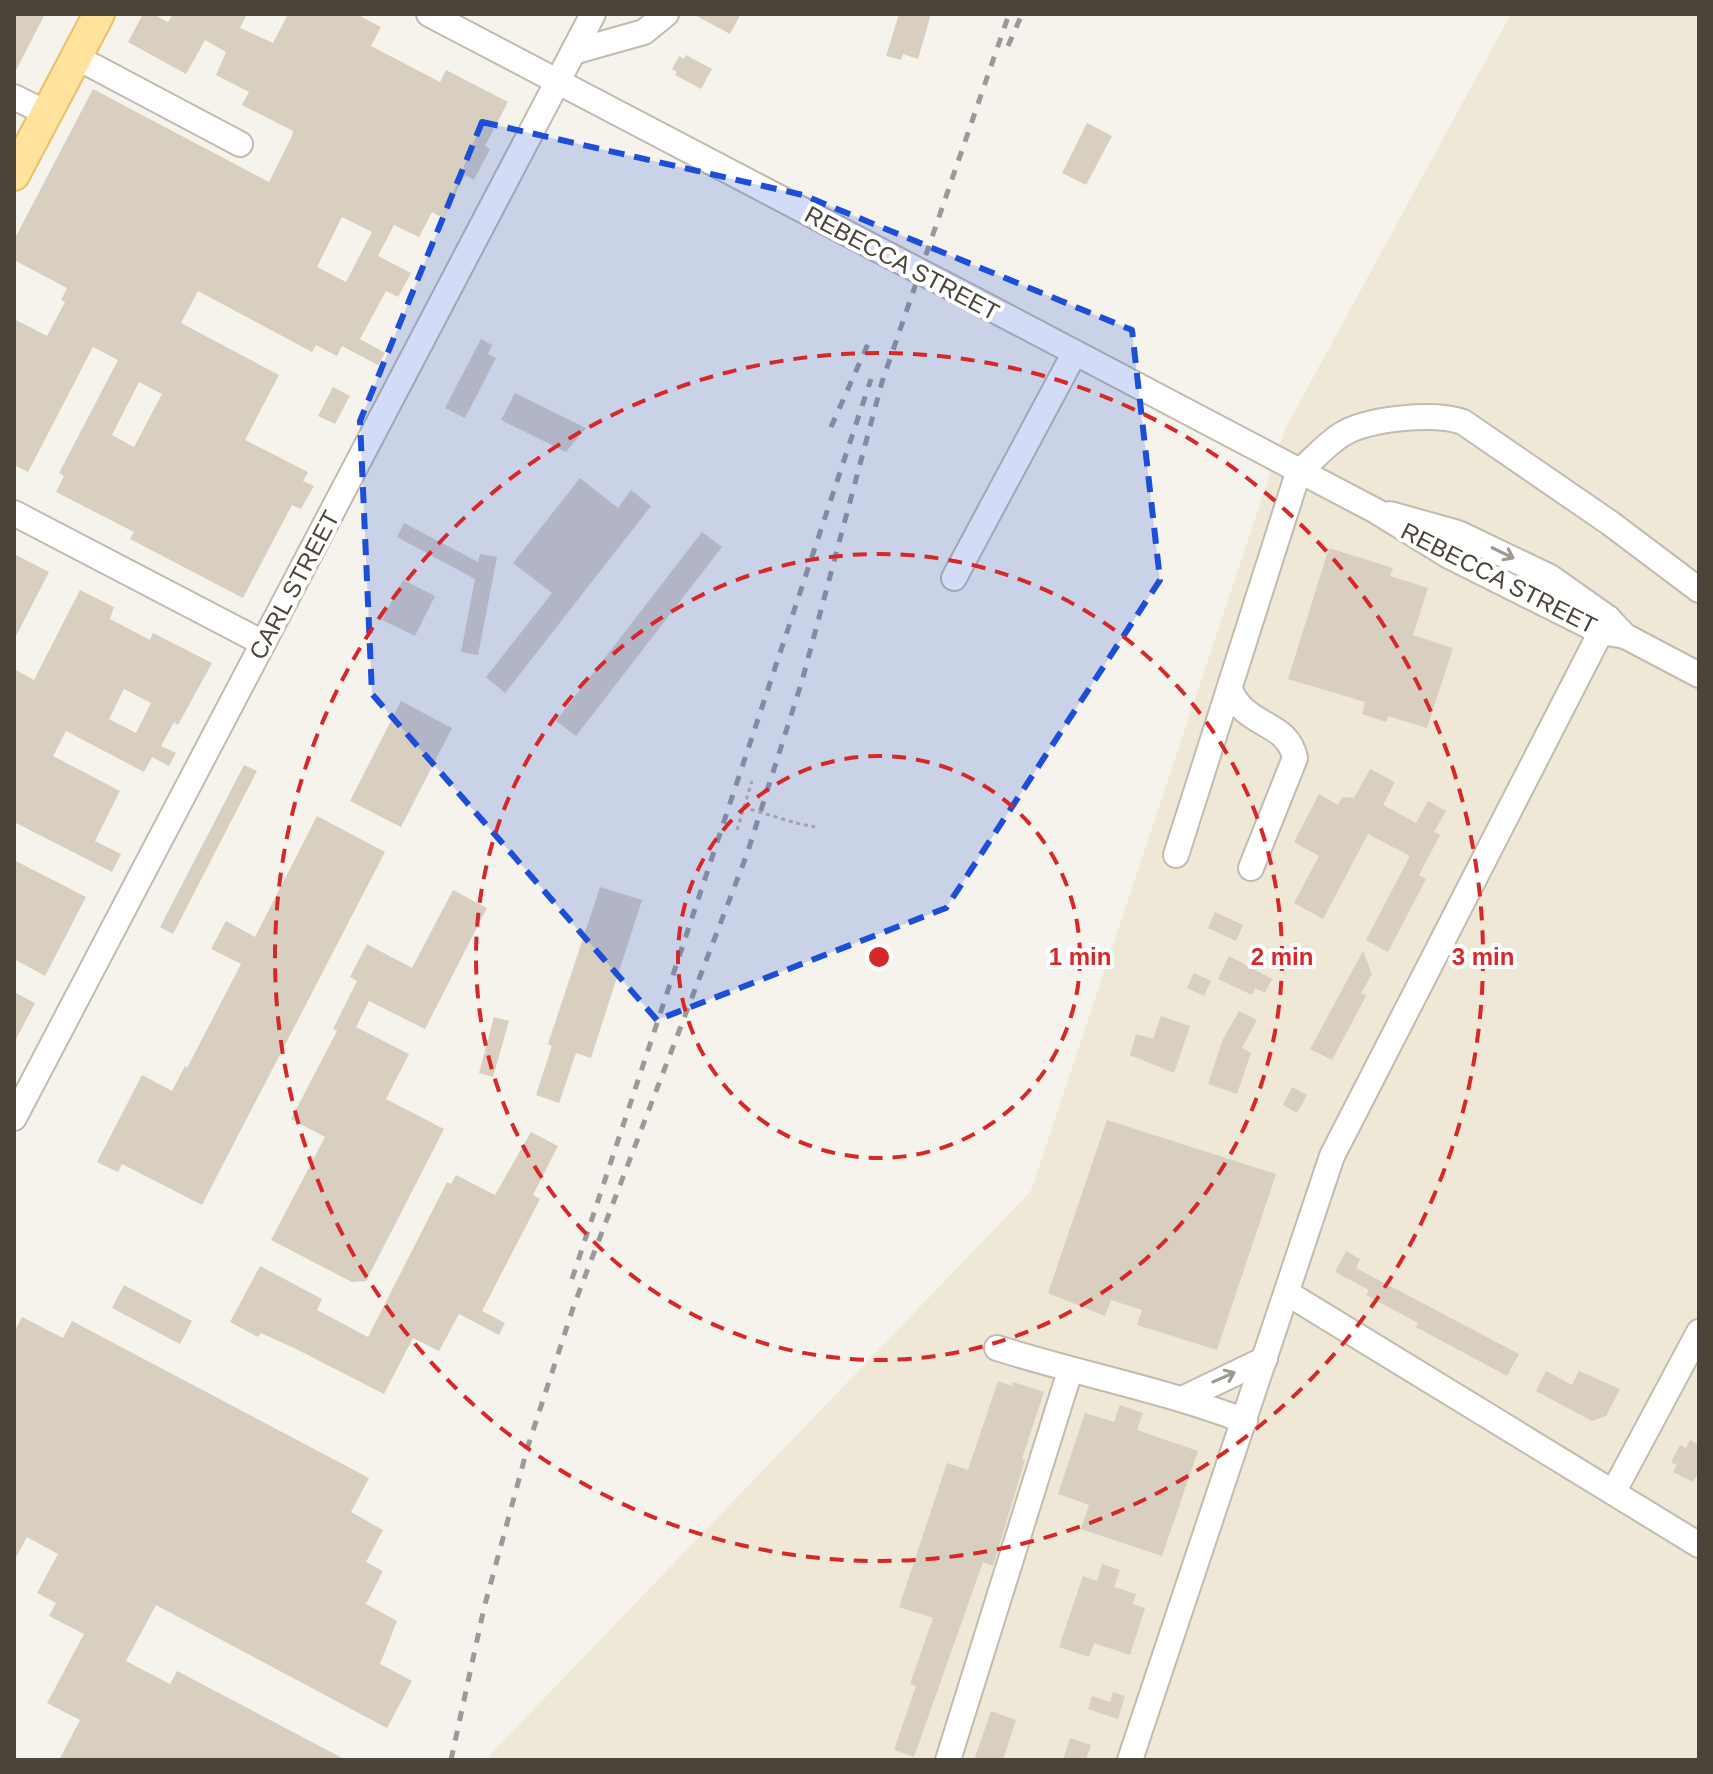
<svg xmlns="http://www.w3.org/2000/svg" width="1713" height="1774" font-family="Arial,sans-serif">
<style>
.education{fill:#efe8d6}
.building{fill:#d8cfc1;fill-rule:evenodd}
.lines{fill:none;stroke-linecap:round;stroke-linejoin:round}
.minor-casing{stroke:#c2bbae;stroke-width:28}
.major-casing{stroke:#e6c16a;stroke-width:34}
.path{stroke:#c4b79f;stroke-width:3;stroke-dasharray:4 4;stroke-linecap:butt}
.minor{stroke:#fff;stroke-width:24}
.major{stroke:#ffe39c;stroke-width:30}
.rail{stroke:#9a9a9a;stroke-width:5;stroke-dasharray:10 10;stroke-linecap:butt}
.minor-bridge-casing{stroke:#c2bbae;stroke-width:28;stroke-linecap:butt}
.path-bridge{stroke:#c4b79f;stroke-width:3;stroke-dasharray:4 4;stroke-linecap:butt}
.minor-bridge{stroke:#fff;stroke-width:24}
.oneway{stroke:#9c9892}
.marked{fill:#1d4ed8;fill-opacity:0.2;stroke:#1d4ed8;stroke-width:6;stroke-dasharray:16 10;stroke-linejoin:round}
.ring{fill:none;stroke:#d62828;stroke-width:4;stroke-dasharray:14 10}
.labels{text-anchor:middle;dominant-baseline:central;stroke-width:8;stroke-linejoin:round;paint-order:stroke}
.street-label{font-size:24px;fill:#4b4439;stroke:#fff}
.centre{fill:#d62828;stroke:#fff;stroke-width:4}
.ring-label{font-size:24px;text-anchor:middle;font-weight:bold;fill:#d62828;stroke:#fff;stroke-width:8;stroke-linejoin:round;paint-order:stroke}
</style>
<rect width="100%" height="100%" fill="#f6f3ec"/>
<!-- education -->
<path class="education" d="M 1511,14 L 1699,14 L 1699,1760 L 485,1760 L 1031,1191 L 1285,429 Z"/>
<!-- building -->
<g class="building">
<path d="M 14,14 L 45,14 L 14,74 Z"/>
<path d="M 143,14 L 153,14 L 168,22 L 173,14 L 247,14 L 240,28 L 273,43 L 288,14 L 356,14 L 381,27 L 371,46 L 440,82 L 446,70 L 508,102 L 485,146 L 490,149 L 474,180 L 465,175 L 443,218 L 432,212 L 419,237 L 394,225 L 378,256 L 411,273 L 398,297 L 386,291 L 360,339 L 385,353 L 378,365 L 342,346 L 337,356 L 316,345 L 312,352 L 198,291 L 181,323 L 279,375 L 245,440 L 308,472 L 303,481 L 314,486 L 301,509 L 292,505 L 243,598 L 130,539 L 134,532 L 56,492 L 64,476 L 59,473 L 118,360 L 93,347 L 28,472 L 14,465 L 14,319 L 47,336 L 65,302 L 61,300 L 67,288 L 14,260 L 14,240 L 93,89 L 269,182 L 292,136 L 293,131 L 242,105 L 249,92 L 216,75 L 226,52 L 205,40 L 186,74 L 128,42 ZM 342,217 L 372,232 L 346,282 L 317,267 ZM 139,382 L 162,394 L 134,447 L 112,435 Z"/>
<path d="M 693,14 L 741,14 L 730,34 Z"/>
<path d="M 899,14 L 931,14 L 918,59 L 903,54 L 901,60 L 886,56 Z"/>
<path d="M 686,55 L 712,69 L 701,89 L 675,75 L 677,72 L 672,69 L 679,56 L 684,59 Z"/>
<path d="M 1087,123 L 1112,136 L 1086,185 L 1062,173 Z"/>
<path d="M 481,339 L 492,345 L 488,354 L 496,358 L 465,418 L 445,408 Z"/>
<path d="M 333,387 L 350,396 L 335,424 L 318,416 Z"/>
<path d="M 515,393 L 586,428 L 566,452 L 501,420 Z"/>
<path d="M 580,478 L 618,508 L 631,490 L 651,506 L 505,693 L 486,677 L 552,593 L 513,563 Z"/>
<path d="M 404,523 L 478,562 L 480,554 L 497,557 L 478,655 L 461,652 L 475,579 L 397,537 Z"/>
<path d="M 702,532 L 722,547 L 576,736 L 556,721 Z"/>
<path d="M 1329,548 L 1393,568 L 1390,576 L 1428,588 L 1413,635 L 1453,648 L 1427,728 L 1388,716 L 1386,722 L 1362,714 L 1365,702 L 1288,679 Z"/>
<path d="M 14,554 L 49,572 L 14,640 Z"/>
<path d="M 403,580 L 435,596 L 415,636 L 382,620 Z"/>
<path d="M 80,590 L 114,607 L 110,619 L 150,640 L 153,633 L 212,663 L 178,725 L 174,722 L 161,746 L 176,753 L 169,766 L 152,757 L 144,772 L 66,731 L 53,756 L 120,791 L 95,841 L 121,854 L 112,872 L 14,822 L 14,669 L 34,680 ZM 124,689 L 151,703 L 136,733 L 109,719 Z"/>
<path d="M 401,701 L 452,728 L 401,827 L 350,801 Z"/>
<path d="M 244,765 L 257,771 L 173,934 L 160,927 Z"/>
<path d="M 1370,769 L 1395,782 L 1383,805 L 1416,823 L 1428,801 L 1446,811 L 1434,832 L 1440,835 L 1419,875 L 1426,879 L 1388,952 L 1366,940 L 1410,856 L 1368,834 L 1323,919 L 1294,903 L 1319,856 L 1294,842 L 1319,794 L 1338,805 L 1342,797 L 1354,798 Z"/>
<path d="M 317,816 L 385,852 L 202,1205 L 122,1164 L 118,1172 L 97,1162 L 142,1075 L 172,1091 L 185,1066 L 187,1068 L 241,964 L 211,949 L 226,921 L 255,937 Z"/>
<path d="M 14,860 L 86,897 L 45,976 L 14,959 Z"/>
<path d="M 600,887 L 642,900 L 591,1058 L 576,1053 L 559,1103 L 536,1095 L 552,1046 L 548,1044 Z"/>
<path d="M 453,890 L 487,908 L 425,1029 L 369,1001 L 356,1027 L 409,1054 L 386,1099 L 444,1129 L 366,1281 L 352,1282 L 271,1240 L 325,1137 L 291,1119 L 337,1031 L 333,1029 L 357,981 L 350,977 L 367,944 L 412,968 Z"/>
<path d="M 1215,912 L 1243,925 L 1236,941 L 1208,928 Z"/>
<path d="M 1363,951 L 1372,974 L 1361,993 L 1366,996 L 1332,1060 L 1310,1049 Z"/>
<path d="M 1229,956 L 1272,979 L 1265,993 L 1255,988 L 1252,995 L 1218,979 Z"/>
<path d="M 1194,973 L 1211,981 L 1204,996 L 1187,988 Z"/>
<path d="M 14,992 L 35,1003 L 14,1043 Z"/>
<path d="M 1239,1011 L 1257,1020 L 1242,1048 L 1251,1053 L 1237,1094 L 1208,1084 L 1223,1039 Z"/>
<path d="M 1161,1016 L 1190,1026 L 1174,1073 L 1130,1055 L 1136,1034 L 1153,1039 Z"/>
<path d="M 494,1017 L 509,1021 L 493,1077 L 479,1073 Z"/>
<path d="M 1292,1087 L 1307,1095 L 1297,1113 L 1283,1105 Z"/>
<path d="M 1107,1120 L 1276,1174 L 1217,1350 L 1137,1325 L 1142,1310 L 1111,1300 L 1105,1316 L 1048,1293 Z"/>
<path d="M 531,1132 L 558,1146 L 533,1195 L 540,1199 L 482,1311 L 505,1323 L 499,1335 L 459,1314 L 439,1351 L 413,1338 L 384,1394 L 296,1349 L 261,1333 L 258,1337 L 230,1322 L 260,1266 L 322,1299 L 317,1310 L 368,1337 L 447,1182 L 451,1184 L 456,1175 L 495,1195 Z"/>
<path d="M 1346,1251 L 1360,1259 L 1356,1268 L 1519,1354 L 1507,1376 L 1416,1327 L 1418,1323 L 1366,1295 L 1369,1290 L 1335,1272 Z"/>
<path d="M 124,1285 L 192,1321 L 180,1344 L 112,1308 Z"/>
<path d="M 22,1317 L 63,1338 L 72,1321 L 369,1478 L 351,1512 L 383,1530 L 366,1562 L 383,1571 L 366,1604 L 397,1621 L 380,1664 L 412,1681 L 387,1728 L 156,1605 L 126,1661 L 170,1684 L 177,1671 L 346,1760 L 59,1760 L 80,1720 L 47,1703 L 84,1634 L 49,1616 L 56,1603 L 37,1593 L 58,1554 L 27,1537 L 14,1561 L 14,1332 Z"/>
<path d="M 1546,1371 L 1572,1385 L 1579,1371 L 1620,1389 L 1606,1416 L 1592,1421 L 1536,1391 Z"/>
<path d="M 998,1381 L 1012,1386 L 1013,1382 L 1044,1392 L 1022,1459 L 1025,1460 L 993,1566 L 983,1562 L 914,1757 L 894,1750 L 916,1686 L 910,1684 L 933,1618 L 899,1607 L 947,1463 L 968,1470 Z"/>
<path d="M 1120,1405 L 1143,1413 L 1137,1430 L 1198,1451 L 1162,1556 L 1081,1529 L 1089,1505 L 1058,1494 L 1085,1413 L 1114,1422 Z"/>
<path d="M 1690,1440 L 1699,1445 L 1699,1471 L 1693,1482 L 1673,1472 L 1677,1465 L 1671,1462 L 1680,1445 L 1686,1448 Z"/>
<path d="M 1102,1564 L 1120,1570 L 1114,1587 L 1136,1594 L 1133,1604 L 1145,1608 L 1130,1655 L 1094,1643 L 1089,1657 L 1059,1647 L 1083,1576 L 1097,1581 Z"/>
<path d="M 1113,1692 L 1125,1696 L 1118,1719 L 1088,1709 L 1092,1696 L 1110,1702 Z"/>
<path d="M 991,1711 L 1016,1720 L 1003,1760 L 974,1760 Z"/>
<path d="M 1070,1738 L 1091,1745 L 1086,1760 L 1063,1760 Z"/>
</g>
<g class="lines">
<defs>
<g id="minor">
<path d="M 429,14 L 877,249"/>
<path d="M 573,52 L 644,32 L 666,14"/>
<path d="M 76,57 L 240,144"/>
<path d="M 14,97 L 46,113"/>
<path d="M 977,301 L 1376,511 L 1449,556 L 1601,632 L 1625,636"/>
<path d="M 14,513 L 263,643"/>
<path d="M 1390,514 L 1458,533 L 1550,577 L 1608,618 L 1625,636 L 1699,675"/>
<path d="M 954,578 L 1074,354"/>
<path d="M 1230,690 C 1247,729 1287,720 1295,758 L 1251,868"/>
<path d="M 1176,855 L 1298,473 C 1312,461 1325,445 1341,435 C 1367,418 1435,412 1463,422 L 1610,523 L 1699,590"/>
<path d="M 14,1118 L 593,14"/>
<path d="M 1287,1293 L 1699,1545"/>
<path d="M 997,1348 C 1079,1374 1164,1390 1245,1421"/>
<path d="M 1184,1398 L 1265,1359"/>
<path d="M 1614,1491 L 1699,1332"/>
<path d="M 948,1760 L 1070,1371"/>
<path d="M 1130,1760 L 1332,1156 L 1608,618"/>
</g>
<path id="major" d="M 14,175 L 99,14"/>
</defs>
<!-- minor casing -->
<use href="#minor" class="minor-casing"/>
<!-- major casing -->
<use href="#major" class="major-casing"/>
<!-- path -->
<g class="path">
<path d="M 796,823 L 815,827"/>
<path d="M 737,830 L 752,781"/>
</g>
<!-- minor -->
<use href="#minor" class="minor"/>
<!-- major -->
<use href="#major" class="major"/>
<!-- rail -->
<g class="rail">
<path d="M 1008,46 L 1022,14"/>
<path d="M 831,427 L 868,344"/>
<path d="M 572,1279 L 871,379"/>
<path d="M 451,1760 L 484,1608 L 528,1446 L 574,1305 L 747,854 L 802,681 L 882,382 L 1009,14"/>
</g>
<defs>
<path id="minor-bridge" d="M 877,249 L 977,301"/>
</defs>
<!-- minor-bridge casing -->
<use href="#minor-bridge" class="minor-bridge-casing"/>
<!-- path-bridge -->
<path class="path-bridge" d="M 743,807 L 796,823"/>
<!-- minor-bridge -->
<use href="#minor-bridge" class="minor-bridge"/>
</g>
<!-- one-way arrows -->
<defs><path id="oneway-shaft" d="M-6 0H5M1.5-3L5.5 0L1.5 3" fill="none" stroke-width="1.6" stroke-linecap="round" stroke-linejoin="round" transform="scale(2)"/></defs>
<g class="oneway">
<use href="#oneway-shaft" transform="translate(1503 553) rotate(26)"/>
<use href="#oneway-shaft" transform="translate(1224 1377) rotate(-24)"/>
</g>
<!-- marked area -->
<path class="marked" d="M 482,122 L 803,195 L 1132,330 L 1160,580 L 946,908 L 657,1020 L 372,694 L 360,421 Z"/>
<!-- distance rings -->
<g class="ring">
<circle cx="879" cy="957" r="201"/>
<circle cx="879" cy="957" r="403"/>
<circle cx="879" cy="957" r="604"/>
</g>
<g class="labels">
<!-- street labels -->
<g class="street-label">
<text transform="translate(902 263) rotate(28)">REBECCA STREET</text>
<text transform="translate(1499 578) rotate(27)">REBECCA STREET</text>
<text transform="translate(294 585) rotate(-62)">CARL STREET</text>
</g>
</g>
<circle cx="879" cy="957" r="12" class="centre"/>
<g class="ring-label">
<text x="1080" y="965">1 min</text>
<text x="1282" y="965">2 min</text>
<text x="1483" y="965">3 min</text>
</g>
<!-- border -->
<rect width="1713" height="1774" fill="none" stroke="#4b4439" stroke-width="32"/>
</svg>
